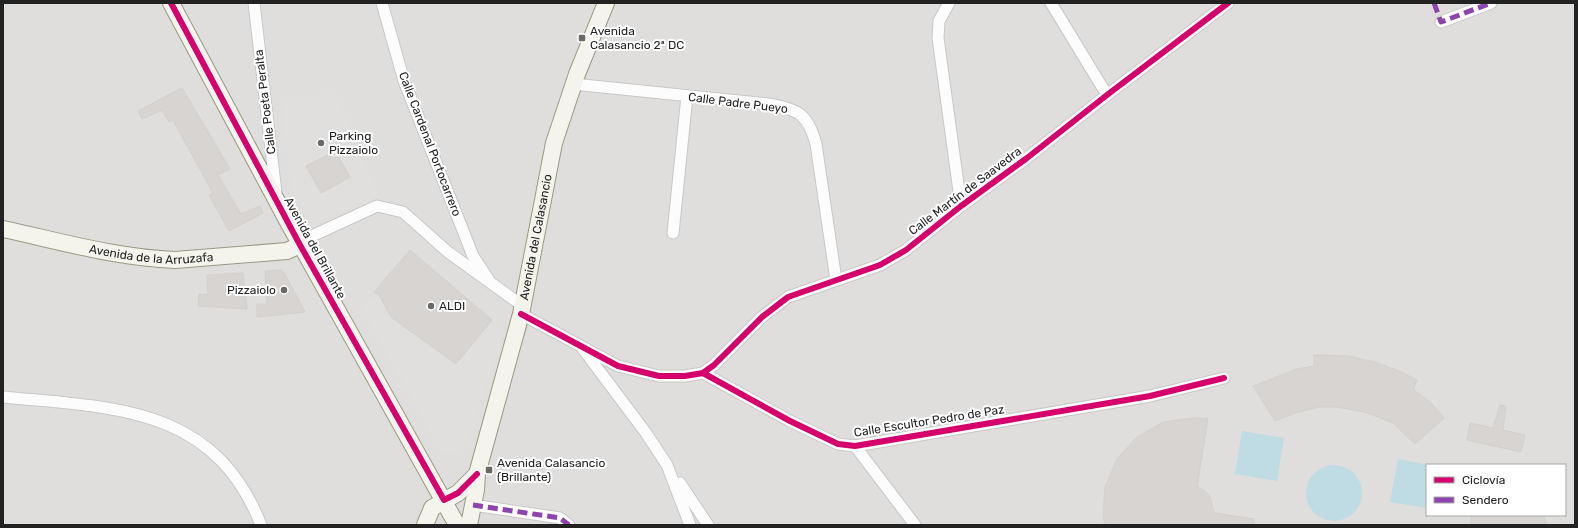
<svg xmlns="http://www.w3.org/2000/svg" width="1578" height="528" font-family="Rubik,sans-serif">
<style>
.residential{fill:#dfdedc;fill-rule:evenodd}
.parking{fill:#e0dfde}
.water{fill:#bfdbe3}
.building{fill:#d7d4d2;stroke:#d3d0cc}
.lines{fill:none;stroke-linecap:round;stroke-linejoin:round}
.street-casing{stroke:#c9c8c7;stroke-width:13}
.secondary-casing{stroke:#999a82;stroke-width:18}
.street{stroke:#fdfcfc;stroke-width:11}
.secondary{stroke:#f4f4ed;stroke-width:16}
.quiet{stroke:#8e44ad;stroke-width:5;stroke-dasharray:10 5;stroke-linecap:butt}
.cycleway-casing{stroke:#fff;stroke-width:8}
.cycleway{stroke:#d6006c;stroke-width:6}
.poi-dot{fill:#6a6968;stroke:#fff;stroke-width:1.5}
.labels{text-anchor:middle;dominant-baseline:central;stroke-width:4;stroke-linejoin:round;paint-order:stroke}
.poi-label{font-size:12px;fill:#222;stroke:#fff;text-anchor:start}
.street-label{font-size:12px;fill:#222;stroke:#fff}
</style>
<rect width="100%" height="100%" fill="#f0eeeb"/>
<!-- residential -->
<path class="residential" d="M 3,3 L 1575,3 L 1575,525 L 3,525 ZM 1427,465 L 1565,465 L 1565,515 L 1427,515 Z"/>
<!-- parking -->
<g class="parking">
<path d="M 336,94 L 378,196 L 313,225 L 291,188 L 282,98 Z"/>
<path d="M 379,295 L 391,317 L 456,364 L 489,325 L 504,336 L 462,455 L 441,451 L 361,306 Z"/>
</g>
<!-- water -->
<g class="water">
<path d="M 1242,431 L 1284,438 L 1277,481 L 1235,474 Z"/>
<path d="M 1398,459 L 1429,465 L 1427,465 L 1427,508 L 1390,502 Z"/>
<circle cx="1334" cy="493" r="28"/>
</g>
<!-- building -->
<g class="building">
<path d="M 182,88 L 230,169 L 218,175 L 241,214 L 260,206 L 263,213 L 229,231 L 209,195 L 213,193 L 173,120 L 169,122 L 162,110 L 142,119 L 138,111 Z"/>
<path d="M 330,154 L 333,159 L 338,156 L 350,177 L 321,193 L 306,166 Z"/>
<path d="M 410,250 L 492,320 L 456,364 L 391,317 L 379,295 L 374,292 Z"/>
<path d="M 281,270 L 285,274 L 305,312 L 257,317 L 257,304 L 267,304 L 265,271 Z"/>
<path d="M 243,273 L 247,309 L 198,306 L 199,294 L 208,295 L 207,275 Z"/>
<path d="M 1314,355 L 1348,356 L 1375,362 L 1399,371 L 1417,380 L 1413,389 L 1432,404 L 1444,418 L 1415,444 L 1393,423 L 1365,412 L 1336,407 L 1319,407 L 1295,413 L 1275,421 L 1253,386 L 1297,369 L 1314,366 Z"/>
<path d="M 1500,405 L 1506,406 L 1503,430 L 1525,435 L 1521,452 L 1467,440 L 1470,423 L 1493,428 Z"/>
<path d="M 1193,418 L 1208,418 L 1197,487 L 1205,491 L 1210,497 L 1214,513 L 1254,519 L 1254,525 L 1105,525 L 1103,516 L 1105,487 L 1117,459 L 1137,437 L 1163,422 Z"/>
<path d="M 1472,515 L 1543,515 L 1547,525 L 1470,525 Z"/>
</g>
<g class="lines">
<defs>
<g id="street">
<path d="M 254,3 L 276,193"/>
<path d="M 382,3 L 404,81 L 473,256 L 489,280"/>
<path d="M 949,3 L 939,21 L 938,38 L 961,206"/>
<path d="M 1051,3 L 1107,95"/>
<path d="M 1441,22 L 1491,3"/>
<path d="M 573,84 L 768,104 C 798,109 808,114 816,144 L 836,280"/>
<path d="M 673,233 L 687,96"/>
<path d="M 300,245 L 314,235 L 377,206 L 403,212 L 448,252 L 523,306"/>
<path d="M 521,314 L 618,366 L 659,376 L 685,376 L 703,373 L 790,421 L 838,444 L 855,446 L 1150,396 L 1224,378"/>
<path d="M 583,349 L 646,433 L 667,465 L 690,525"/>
<path d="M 703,373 L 714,365 L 762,317 L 788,297 L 880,265 L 906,250 L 961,206 L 1027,158 L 1107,95 L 1228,3"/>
<path d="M 3,397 C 113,408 214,405 261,525"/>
<path d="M 855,446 L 915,525"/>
<path d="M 680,483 L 708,525"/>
<path d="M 473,505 L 560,518 L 569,525"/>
</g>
<g id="secondary">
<path d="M 171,3 L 288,222 L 457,525"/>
<path id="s1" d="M 3,229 C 59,241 117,258 175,260 L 287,251 L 300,245"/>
<path d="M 425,525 L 432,508 L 458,493 L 477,474"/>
<path id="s2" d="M 469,525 L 476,490 L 477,474 L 521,314 L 554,143 L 577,74 L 606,3"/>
</g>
</defs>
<!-- street casing -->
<use href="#street" class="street-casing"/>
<!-- secondary casing -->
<use href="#secondary" class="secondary-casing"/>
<!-- street -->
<use href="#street" class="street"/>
<!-- secondary -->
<use href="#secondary" class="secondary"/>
<!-- quiet -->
<g class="quiet">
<path d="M 1434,3 L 1441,22 L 1491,3"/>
<path d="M 473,505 L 560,518 L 569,525"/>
</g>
<defs>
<g id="cycleway">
<path d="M 171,3 L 300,245 L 444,500 L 458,493 L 477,474"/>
<path d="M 521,314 L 618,366 L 659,376 L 685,376 L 703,373 L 790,421 L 838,444 L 855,446 L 1150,396 L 1224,378"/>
<path d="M 703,373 L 714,365 L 762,317 L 788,297 L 880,265 L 906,250 L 961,206 L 1027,158 L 1107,95 L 1228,3"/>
</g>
</defs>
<!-- cycleway casing -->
<use href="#cycleway" class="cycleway-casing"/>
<!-- cycleway -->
<use href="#cycleway" class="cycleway"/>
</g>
<!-- markers -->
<g class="poi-dot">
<rect x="578" y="34" width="8" height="8" rx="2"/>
<circle cx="321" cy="143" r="4"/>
<circle cx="284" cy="290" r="4"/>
<circle cx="431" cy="306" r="4"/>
<rect x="485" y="466" width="8" height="8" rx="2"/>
</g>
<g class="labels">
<!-- poi labels -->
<g class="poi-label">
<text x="590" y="31">Avenida<tspan x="590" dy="14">Calasancio 2ª DC</tspan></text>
<text x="329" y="136">Parking<tspan x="329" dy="14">Pizzaiolo</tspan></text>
<text x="276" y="290" text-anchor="end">Pizzaiolo</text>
<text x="439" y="306">ALDI</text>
<text x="497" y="463">Avenida Calasancio<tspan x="497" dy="14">(Brillante)</tspan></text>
</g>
<!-- street labels -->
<g class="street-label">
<text transform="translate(265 102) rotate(-97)">Calle Poeta Peralta</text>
<text transform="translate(738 103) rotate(7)">Calle Padre Pueyo</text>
<text transform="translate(430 144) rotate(69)">Calle Cardenal Portocarrero</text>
<text transform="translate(965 191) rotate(-37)">Calle Martín de Saavedra</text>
<text stroke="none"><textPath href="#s2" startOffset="296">Avenida del Calasancio</textPath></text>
<text transform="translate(315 248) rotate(61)">Avenida del Brillante</text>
<text stroke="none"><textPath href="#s1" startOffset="151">Avenida de la Arruzafa</textPath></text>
<text transform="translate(929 421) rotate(-9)">Calle Escultor Pedro de Paz</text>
</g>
</g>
<!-- border -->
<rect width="1578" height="528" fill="none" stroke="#222222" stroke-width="8"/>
<!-- legend -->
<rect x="1426" y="464" width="140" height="52" fill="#ffffff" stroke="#a7a7a7"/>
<rect x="1434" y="477" width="20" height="6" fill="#d6006c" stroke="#a7a7a7"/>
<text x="1462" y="484" font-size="12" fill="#222222">Ciclovía</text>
<rect x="1434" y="497" width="20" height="6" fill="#8e44ad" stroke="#a7a7a7"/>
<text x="1462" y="504" font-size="12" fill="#222222">Sendero</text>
</svg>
